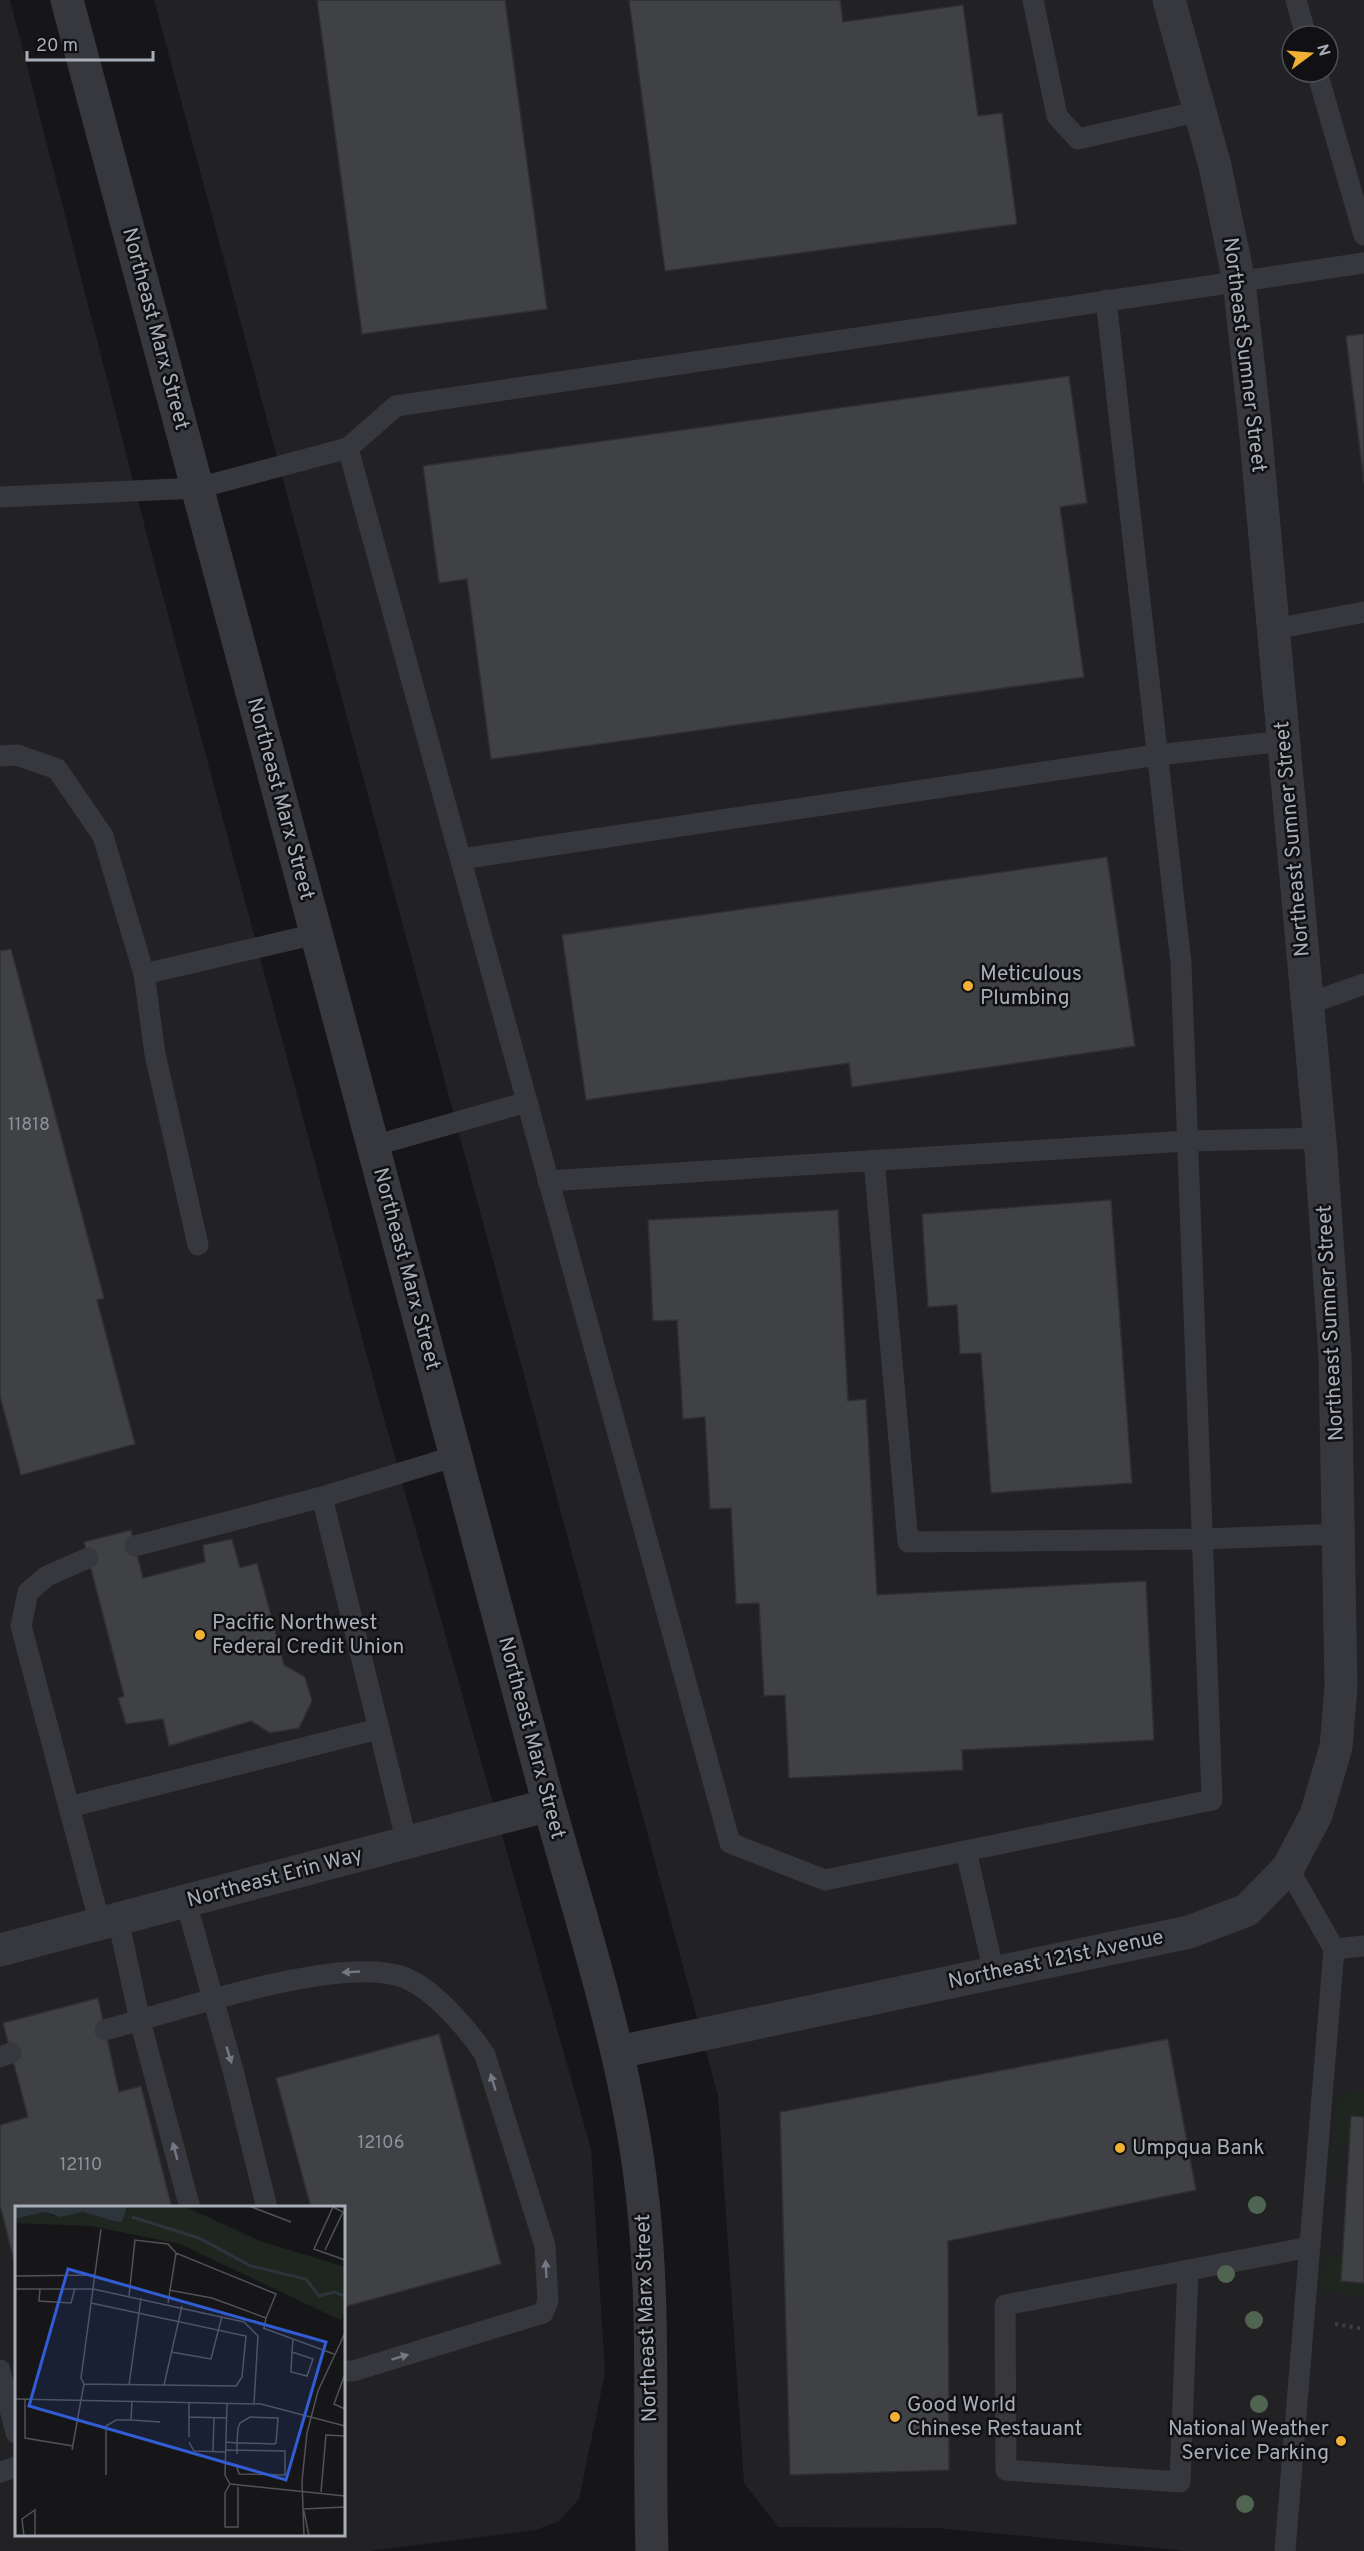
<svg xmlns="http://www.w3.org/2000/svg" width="1364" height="2551" font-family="Overpass,sans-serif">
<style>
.built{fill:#222225;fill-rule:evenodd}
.green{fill:#1e261f}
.building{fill:#404145;stroke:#303034;stroke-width:1.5}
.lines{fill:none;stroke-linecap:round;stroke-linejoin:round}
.path{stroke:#3d3f44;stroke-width:4;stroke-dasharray:3 4.5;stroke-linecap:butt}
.lane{stroke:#37383d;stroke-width:21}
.street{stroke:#37383d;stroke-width:33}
.tree{fill:#506452}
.oneway{fill:#757881}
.poi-dot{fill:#f2b134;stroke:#111113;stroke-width:2}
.labels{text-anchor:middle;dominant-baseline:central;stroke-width:5;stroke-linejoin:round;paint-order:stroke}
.number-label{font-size:18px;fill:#8e929b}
.street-label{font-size:21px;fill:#a8adb8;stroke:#111113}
.poi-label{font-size:21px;fill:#a8adb8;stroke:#111113;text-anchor:start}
.inset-river{fill:none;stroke:#2c353c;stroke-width:3}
.inset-road{fill:none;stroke:#505258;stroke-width:1.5}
.view{fill:#325cd3;fill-opacity:0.15;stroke:#325cd3;stroke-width:3}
.inset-edge{fill:none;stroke:#a8adb8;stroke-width:3}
</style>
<rect width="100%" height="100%" fill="#161618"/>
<!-- built -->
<g class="built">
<path d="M 0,0 L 10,0 L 151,551 L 378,1397 L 591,2149 L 605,2373 L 579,2499 L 559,2521 L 536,2530 L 369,2551 L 0,2551 ZM 16,2208 L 344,2208 L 344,2534 L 16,2534 Z"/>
<path d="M 154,0 L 1364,0 L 1364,2551 L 1188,2551 L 936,2528 L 778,2527 L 744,2483 L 718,2096 ZM 1292,36 L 1328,36 L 1328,72 L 1292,72 Z"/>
</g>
<!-- green -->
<g class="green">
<path d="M 1353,2091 L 1364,2091 L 1364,2117 L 1351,2117 L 1349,2144 L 1339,2145 L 1336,2178 L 1331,2178 L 1336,2102 Z"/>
<path d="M 1324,2255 L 1343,2256 L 1341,2281 L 1364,2283 L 1364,2295 L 1321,2292 Z"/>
</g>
<!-- building -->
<g class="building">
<path d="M 317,0 L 505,0 L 547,309 L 362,334 Z"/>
<path d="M 629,0 L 840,0 L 843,22 L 963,5 L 978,116 L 1002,113 L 1017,224 L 665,271 Z"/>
<path d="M 1364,334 L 1364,483 L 1346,336 Z"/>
<path d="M 1069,376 L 1087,503 L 1060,507 L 1084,677 L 491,759 L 467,579 L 439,583 L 423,466 Z"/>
<path d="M 1107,857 L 1135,1046 L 852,1087 L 849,1063 L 586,1100 L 562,935 Z"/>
<path d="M 11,949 L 104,1298 L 97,1300 L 135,1444 L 21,1475 L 0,1396 L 0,951 Z"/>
<path d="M 1111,1200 L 1132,1483 L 991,1493 L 981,1353 L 960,1354 L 957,1305 L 928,1307 L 922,1214 Z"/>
<path d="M 838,1210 L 848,1401 L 866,1399 L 877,1595 L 1146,1581 L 1154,1740 L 962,1750 L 963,1770 L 789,1778 L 785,1695 L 764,1696 L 759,1603 L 736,1604 L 731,1508 L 710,1509 L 705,1417 L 683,1419 L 677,1320 L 653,1321 L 648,1220 Z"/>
<path d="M 131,1530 L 143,1578 L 205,1562 L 203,1545 L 232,1539 L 240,1568 L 257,1563 L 284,1665 L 305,1677 L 312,1701 L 299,1728 L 270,1733 L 251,1721 L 169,1746 L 163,1719 L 126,1724 L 118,1698 L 124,1696 L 84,1542 Z"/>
<path d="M 98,1998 L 119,2092 L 141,2086 L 172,2208 L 16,2208 L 16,2269 L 0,2205 L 0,2125 L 28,2117 L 3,2023 Z"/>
<path d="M 439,2034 L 501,2264 L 344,2307 L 344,2208 L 311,2208 L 276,2078 Z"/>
<path d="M 1168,2039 L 1196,2190 L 948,2241 L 949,2470 L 790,2475 L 780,2112 Z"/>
<path d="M 1351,2116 L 1364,2117 L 1364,2283 L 1341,2281 Z"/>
</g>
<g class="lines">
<!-- path -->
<path class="path" d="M 1335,2324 L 1364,2329"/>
<!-- lane -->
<g class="lane">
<path d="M 1033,0 L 1057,116 L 1078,139 L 1200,111"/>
<path d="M 1296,0 L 1306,36"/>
<path d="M 1317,72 L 1364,235"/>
<path d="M 348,448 L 396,406 L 1364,263"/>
<path d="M 0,497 L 198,488 L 348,448 L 730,1843 L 825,1880 L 1212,1800 L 1181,963 L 1106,300"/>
<path d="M 1274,629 L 1364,612"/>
<path d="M 0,756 L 17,755 L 57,769 L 103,836 L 144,974 L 316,934"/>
<path d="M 461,859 L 1157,755 L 1284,741"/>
<path d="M 144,974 L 155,1054 L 198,1245"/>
<path d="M 1308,1004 L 1364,984"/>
<path d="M 373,1146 L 527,1102"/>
<path d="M 874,1160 L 908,1542 L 1202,1539 L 1339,1534"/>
<path d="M 548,1181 L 1187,1141 L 1320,1138"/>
<path d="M 322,1497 L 407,1843"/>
<path d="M 135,1546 L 322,1497 L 456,1456"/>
<path d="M 88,1558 L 47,1576 L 28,1592 L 21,1626 L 100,1924"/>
<path d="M 69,1807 L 378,1729"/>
<path d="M 966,1851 L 994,1973"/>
<path d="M 186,1902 L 233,2070 L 267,2208"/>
<path d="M 118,1919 L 140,2021 L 190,2208"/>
<path d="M 1334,1949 L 1364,1946"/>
<path d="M 105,2030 C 174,2012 338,1954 403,1977 C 433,1988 468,2029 485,2055 L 545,2246 L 548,2301 L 543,2313 L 353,2371 L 344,2371"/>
<path d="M 0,2057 L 11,2053"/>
<path d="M 1188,2270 L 1180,2482 L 1006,2470 L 1005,2305 L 1310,2247"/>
<path d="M 0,2370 L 16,2433"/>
<path d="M 0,2472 L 16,2467"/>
<path d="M 1285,2551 L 1334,1949 L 1288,1868"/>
</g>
<!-- street -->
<g class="street">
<path d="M 67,0 L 549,1805 C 585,1933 627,2060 642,2193 C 656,2311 648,2432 652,2551"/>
<path d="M 0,1950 L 549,1805"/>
<path d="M 618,2052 L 1189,1932 L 1247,1910 L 1288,1868 L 1316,1815 L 1336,1747 L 1341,1687 L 1335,1356 L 1321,1152 L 1254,416 L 1239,281 L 1215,166 L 1169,0"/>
</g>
</g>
<!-- trees -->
<g class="tree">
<circle cx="1257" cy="2205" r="9"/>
<circle cx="1226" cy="2274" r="9"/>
<circle cx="1254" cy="2320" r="9"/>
<circle cx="1259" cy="2404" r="9"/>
<circle cx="1245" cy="2504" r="9"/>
</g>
<!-- one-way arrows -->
<defs><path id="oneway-solid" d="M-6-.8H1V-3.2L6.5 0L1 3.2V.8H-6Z" transform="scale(1.5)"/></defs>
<g class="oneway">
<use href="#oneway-solid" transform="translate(351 1972) rotate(177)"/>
<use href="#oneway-solid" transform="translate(229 2055) rotate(73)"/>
<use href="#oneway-solid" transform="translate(493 2082) rotate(-107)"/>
<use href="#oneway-solid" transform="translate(175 2151) rotate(-105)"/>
<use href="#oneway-solid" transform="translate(546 2269) rotate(-93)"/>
<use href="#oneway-solid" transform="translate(400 2357) rotate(-17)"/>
</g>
<!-- markers -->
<g class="poi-dot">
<circle cx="968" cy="986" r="6"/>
<circle cx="200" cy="1635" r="6"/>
<circle cx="1120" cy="2148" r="6"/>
<circle cx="895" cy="2417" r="6"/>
<circle cx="1341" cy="2441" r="6"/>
</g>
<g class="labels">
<!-- number labels -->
<g class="number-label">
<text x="29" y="1125">11818</text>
<text x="381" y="2143">12106</text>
<text x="81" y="2165">12110</text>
</g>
<!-- street labels -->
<g class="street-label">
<text transform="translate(155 329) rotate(75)">Northeast Marx Street</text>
<text transform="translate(1244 355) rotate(83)">Northeast Sumner Street</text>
<text transform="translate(280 799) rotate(75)">Northeast Marx Street</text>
<text transform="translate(1293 839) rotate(-95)">Northeast Sumner Street</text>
<text transform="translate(406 1269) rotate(75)">Northeast Marx Street</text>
<text transform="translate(1331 1323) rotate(-93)">Northeast Sumner Street</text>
<text transform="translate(531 1738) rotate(75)">Northeast Marx Street</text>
<text transform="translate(275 1878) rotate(-15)">Northeast Erin Way</text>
<text transform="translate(1056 1960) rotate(-12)">Northeast 121st Avenue</text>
<text transform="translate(647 2318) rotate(-92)">Northeast Marx Street</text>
</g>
<!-- poi labels -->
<g class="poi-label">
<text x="980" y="974">Meticulous<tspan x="980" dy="24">Plumbing</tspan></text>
<text x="212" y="1623">Pacific Northwest<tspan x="212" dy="24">Federal Credit Union</tspan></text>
<text x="1132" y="2148">Umpqua Bank</text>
<text x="907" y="2405">Good World<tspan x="907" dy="24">Chinese Restauant</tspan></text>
<text x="1329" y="2429" text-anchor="end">National Weather<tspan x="1329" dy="24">Service Parking</tspan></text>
</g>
</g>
<!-- overview -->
<g transform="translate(15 2206)">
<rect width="330" height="330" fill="#161618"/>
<path d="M 110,0 L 169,0 L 245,35 L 330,61 L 330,107 L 325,114 L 165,38 L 76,20 L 0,17 L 0,13 L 30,6 L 38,10 L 68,6 L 102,16 Z" fill="#1e261f"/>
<path d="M 0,0 L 110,0 L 111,5 L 107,15 L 102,16 L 68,6 L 45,11 L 30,6 L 0,13 Z" fill="#2c353c"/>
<path class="inset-river" d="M 117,11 L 184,32 L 236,60 L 291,73 L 304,90 L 319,86 L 330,90"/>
<path class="inset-road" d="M 234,0 L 276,16M 310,44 L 328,6 L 318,1 L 299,43 L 330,54M 0,70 L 80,69M 0,83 L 78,83 L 229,116 L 243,130 L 239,197M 25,83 L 24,95 L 56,97 L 60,82M 154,84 L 197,92 L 251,112 L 249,122M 114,90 L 120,34 L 153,38 L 161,47M 153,97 L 161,47 L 261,88 L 251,112M 248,122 L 319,148M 156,146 L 196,153 L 207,110M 277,146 L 298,153 L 292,170 L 276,166 L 277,146 L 278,133M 330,168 L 319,198 L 330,203M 69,178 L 66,172 L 86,23M 114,179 L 126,92M 149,179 L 167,100M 0,193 L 246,198 L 330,220M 10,193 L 10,232 L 58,240M 212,197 L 210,269 L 215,278 L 330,290M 174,211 L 212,212M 116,214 L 145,216M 174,231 L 174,196M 174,236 L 179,245 L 211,246M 211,236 L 222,237 L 229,237 L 259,238 L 261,237 L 263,212 L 235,211 L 225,217 L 223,222 L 222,237 L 222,248M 57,244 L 69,178 L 221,180 L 227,171 L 231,130 L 76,97M 211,244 L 270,245 L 270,269 L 224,268 L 221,258M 198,245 L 199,212M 91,269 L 91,220 L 101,214 L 116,214 L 117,195M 215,278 L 210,287 L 210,321 L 223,321 L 223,281M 306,286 L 311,229 L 330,230M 288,303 L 330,301M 289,305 L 294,330M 9,330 L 7,313 L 20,304 L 20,330M 289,330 L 287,275 L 292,227 L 303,185 L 330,127"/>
<path class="view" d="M 53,63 L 311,136 L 271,274 L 14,200 Z"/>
<rect width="330" height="330" class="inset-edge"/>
</g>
<!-- north arrow -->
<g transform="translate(1310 54) rotate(74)"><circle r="28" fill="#111113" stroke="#4d4f55" stroke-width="1.5"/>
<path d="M0-4.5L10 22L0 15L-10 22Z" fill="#f2b134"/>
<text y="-9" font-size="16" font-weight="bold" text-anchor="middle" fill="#a8adb8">N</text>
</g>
<!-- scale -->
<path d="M27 51v9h126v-9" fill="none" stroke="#a8adb8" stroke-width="3"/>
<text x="36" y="51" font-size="18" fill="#a8adb8" stroke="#111113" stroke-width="4.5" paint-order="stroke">20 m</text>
</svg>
